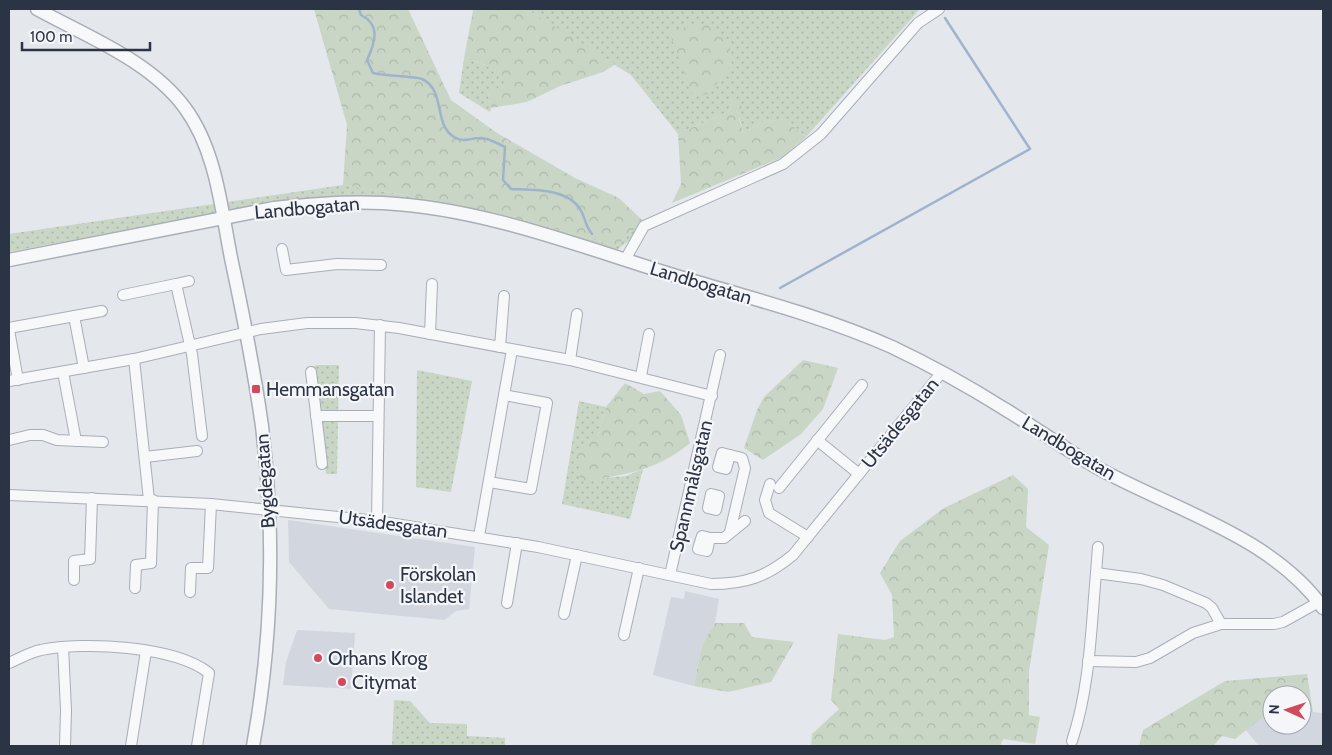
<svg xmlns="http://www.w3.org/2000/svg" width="1332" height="755" font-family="Cabin,sans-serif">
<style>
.built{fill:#d2d6de}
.grass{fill:url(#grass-dots)}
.forest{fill:url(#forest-crowns)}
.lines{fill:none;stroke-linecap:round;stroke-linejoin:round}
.stream{stroke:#9fb4cc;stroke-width:2.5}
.minor-casing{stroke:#a9aeb7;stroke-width:12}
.tertiary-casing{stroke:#a9aeb7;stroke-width:15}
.minor{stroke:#f7f8fa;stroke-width:10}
.tertiary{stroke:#f7f8fa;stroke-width:12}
.poi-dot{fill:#d1495b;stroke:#f4f6f9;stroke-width:2}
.labels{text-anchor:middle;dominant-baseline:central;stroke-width:4.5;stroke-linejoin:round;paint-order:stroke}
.street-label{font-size:19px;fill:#2b3445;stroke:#f4f6f9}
.poi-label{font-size:19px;fill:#2b3445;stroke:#f4f6f9;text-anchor:start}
</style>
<defs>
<pattern id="grass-dots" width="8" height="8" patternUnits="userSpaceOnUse" patternTransform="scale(1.25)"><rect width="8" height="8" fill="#c9d6c5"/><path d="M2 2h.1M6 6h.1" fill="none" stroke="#adb8ab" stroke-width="1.8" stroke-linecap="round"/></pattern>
<pattern id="forest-crowns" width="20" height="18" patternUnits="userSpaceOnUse" patternTransform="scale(1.25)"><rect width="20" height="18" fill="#c9d6c5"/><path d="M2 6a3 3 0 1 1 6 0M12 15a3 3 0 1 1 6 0" fill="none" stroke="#adb8ab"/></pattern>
</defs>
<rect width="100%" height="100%" fill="#e4e7ec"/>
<!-- built -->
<g class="built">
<path d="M 288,520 L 475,547 L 469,609 L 456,611 L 444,620 L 329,609 L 289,562 Z"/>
<path d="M 685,591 L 719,599 L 715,623 L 702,645 L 694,686 L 653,675 L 671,597 L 684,599 Z"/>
<path d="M 297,630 L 355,633 L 351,689 L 283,685 L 286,662 Z"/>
<path d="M 1272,710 L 1272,725 L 1302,725 L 1302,711 L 1323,713 L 1323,746 L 1259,746 L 1245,729 Z"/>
</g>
<!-- grass -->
<g class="grass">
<path d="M 473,9 L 920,9 L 806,137 L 783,119 L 760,123 L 744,133 L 733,98 L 728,112 L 678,134 L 631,75 L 529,11 L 473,11 Z"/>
<path d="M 464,58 L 486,65 L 507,83 L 488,94 L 491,108 L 490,112 L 459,93 Z"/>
<path d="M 343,185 L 423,198 L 512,217 L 616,246 L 643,221 L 634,237 L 614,252 L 513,222 L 366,200 L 291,199 L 9,252 L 9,234 Z"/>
<path d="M 319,365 L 339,365 L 337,474 L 326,474 L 314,370 L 307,370 L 307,367 Z"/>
<path d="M 417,370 L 472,381 L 451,492 L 416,487 Z"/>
<path d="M 579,401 L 606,407 L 597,438 L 580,480 L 626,476 L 643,469 L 630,519 L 562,504 Z"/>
<path d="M 394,700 L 410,701 L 430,723 L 467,724 L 467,736 L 505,738 L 505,746 L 392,746 Z"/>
</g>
<!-- forest -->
<g class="forest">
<path d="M 314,9 L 408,9 L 451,100 L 497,133 L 575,178 L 619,198 L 643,221 L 616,246 L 512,217 L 423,198 L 343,185 L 347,125 Z"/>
<path d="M 473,11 L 529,11 L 616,64 L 603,72 L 560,86 L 527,102 L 491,108 L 488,94 L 506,83 L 486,65 L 464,58 Z"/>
<path d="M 709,25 L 730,46 L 732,63 L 709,94 L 693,96 L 668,29 Z"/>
<path d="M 733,97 L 742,107 L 739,119 L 744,133 L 760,123 L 783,119 L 806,137 L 783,157 L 672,203 L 681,184 L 678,134 L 728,112 Z"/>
<path d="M 803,360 L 838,368 L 823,409 L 801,434 L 763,460 L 744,448 L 757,410 L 764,397 Z"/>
<path d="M 625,383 L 644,394 L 660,391 L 681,415 L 690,443 C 657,471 621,476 580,481 L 577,449 L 597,438 L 606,407 Z"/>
<path d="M 1013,475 L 1028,489 L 1026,527 L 1049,545 L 1029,671 L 1029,715 L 1040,717 L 1035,744 L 1003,739 L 1000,746 L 811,746 L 812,734 L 839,709 L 831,700 L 838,634 L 885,640 L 894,637 L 892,595 L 880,573 L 900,541 L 944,508 Z"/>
<path d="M 715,623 L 744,623 L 752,637 L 794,642 L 771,682 L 728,692 L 694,686 L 702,645 Z"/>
<path d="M 1307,674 L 1313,712 L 1302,711 L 1302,695 L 1272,695 L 1272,710 L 1235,739 L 1222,736 L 1213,746 L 1139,746 L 1143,730 L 1225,681 Z"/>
</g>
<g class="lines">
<!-- stream -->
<g class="stream">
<path d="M 359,9 L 361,15 C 381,25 375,43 367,60 L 373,73 C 384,76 416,76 422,79 C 446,90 433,124 454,137 C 465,143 469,138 480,138 C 487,137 498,144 505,147 L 503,180 L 511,189 C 532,190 567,188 580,209 C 586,218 584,224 592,234"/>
<path d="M 780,288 L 1030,149 L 945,18"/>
</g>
<defs>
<g id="minor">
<path d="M 282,249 L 286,270 L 337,264 L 381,265"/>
<path d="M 625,260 L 644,226 L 783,164 L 821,134 L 918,23 L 939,9"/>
<path d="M 189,281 L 176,284 L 192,354 L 202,436"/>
<path d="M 123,295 L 176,284"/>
<path d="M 74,316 L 84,368"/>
<path d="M 9,328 L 102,311"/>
<path d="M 9,330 L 18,380"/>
<path d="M 430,334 L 432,284"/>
<path d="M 500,347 L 504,296"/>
<path d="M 134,359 L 149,500"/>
<path d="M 570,360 L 577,314"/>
<path d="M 63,372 L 76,441"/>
<path d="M 311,372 L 322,464"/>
<path d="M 641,376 L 649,334"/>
<path d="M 9,381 L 134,359 L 261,329 L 307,323 L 355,323 L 399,328 L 570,360 L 712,396"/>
<path d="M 316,416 L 378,416"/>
<path d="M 9,440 L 30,435 L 43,435 L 57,440 L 103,442"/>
<path d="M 817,440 L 859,474"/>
<path d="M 722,453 L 730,455 L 726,469 L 718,467 Z"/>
<path d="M 730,455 L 742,458 L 745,468 L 730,532"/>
<path d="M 145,457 L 197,451"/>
<path d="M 489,482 L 531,489 L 547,403 L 504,395"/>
<path d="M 770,484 L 765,500 L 769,513 L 808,537"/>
<path d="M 779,488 L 862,385"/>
<path d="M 711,494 L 719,496 L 716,510 L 708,508 Z"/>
<path d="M 9,495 L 211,504 L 377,521 L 538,547 L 711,584 C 746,584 766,577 793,555 L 942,372"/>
<path d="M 377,521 L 380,325"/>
<path d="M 479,536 L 512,350"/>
<path d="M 702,536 L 710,538 L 707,551 L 698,549 Z"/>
<path d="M 710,538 L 724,538 L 745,521"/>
<path d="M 1096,573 L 1098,547"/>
<path d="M 670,575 L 720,355"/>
<path d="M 74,580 L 74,561 L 90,559 L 92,498"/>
<path d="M 135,588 L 136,565 L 151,563 L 153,500"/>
<path d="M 190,592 L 191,568 L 208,568 L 211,504"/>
<path d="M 507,603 L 517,543"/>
<path d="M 564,614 L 577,555"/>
<path d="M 624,635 L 639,568"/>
<path d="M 63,647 L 66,710 L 65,746"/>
<path d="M 1088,661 L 1136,662 L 1150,658 L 1193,633 L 1221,624"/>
<path d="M 9,663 C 19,659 30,652 41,650 C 83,641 175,646 209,673 L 197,746"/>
<path d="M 1072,741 C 1090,687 1091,629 1096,573 L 1141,579 L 1163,585 L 1206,603 L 1212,608 L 1221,624 L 1274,624 L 1283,622 L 1319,602"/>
<path d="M 131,746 L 146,651"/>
</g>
<g id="tertiary">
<path d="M 37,9 C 86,36 151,61 185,108 C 216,150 221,207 231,258 C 243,314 254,370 262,426 C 275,531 272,642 253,746"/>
<path d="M 9,260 L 274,208 C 310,204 347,201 383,203 C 482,208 579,246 673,275 C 747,297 822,316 892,347 C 930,365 968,386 1003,408 C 1035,427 1064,449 1096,467 C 1171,509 1272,536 1323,608"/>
</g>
</defs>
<!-- minor casing -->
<use href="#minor" class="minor-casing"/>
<!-- tertiary casing -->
<use href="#tertiary" class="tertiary-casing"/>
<!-- minor -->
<use href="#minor" class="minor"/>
<!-- tertiary -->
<use href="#tertiary" class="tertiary"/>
</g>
<!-- markers -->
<g class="poi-dot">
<rect x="251" y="384" width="10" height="10" rx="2.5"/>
<circle cx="390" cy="585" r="5"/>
<circle cx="318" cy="658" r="5"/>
<circle cx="342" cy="682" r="5"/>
</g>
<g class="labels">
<!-- street labels -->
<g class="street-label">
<text transform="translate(307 208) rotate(-5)">Landbogatan</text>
<text transform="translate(701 283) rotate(17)">Landbogatan</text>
<text transform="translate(900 423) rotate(-51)">Utsädesgatan</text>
<text transform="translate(1069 448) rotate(31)">Landbogatan</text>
<text transform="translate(265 481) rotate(-94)">Bygdegatan</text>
<text transform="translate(691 486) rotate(-77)">Spannmålsgatan</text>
<text transform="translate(393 524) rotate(8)">Utsädesgatan</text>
</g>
<!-- poi labels -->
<g class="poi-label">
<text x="266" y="389">Hemmansgatan</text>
<text x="400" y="574">Förskolan<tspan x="400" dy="22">Islandet</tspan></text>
<text x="328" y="658">Orhans Krog</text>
<text x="352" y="682">Citymat</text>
</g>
</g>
<!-- border -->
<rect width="1332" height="755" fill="none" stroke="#2b3445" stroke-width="20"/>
<!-- north arrow -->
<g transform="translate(1287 710) rotate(273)"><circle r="24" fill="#f4f6f9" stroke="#a4a8b1"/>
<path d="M0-4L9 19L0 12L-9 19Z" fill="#d1495b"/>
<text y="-8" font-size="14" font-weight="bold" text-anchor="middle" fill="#2b3445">N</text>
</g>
<!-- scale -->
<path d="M22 42v8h128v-8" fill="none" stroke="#2b3445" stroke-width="2.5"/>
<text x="30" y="42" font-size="15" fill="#2b3445" stroke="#f4f6f9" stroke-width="4" paint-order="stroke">100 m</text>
</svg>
